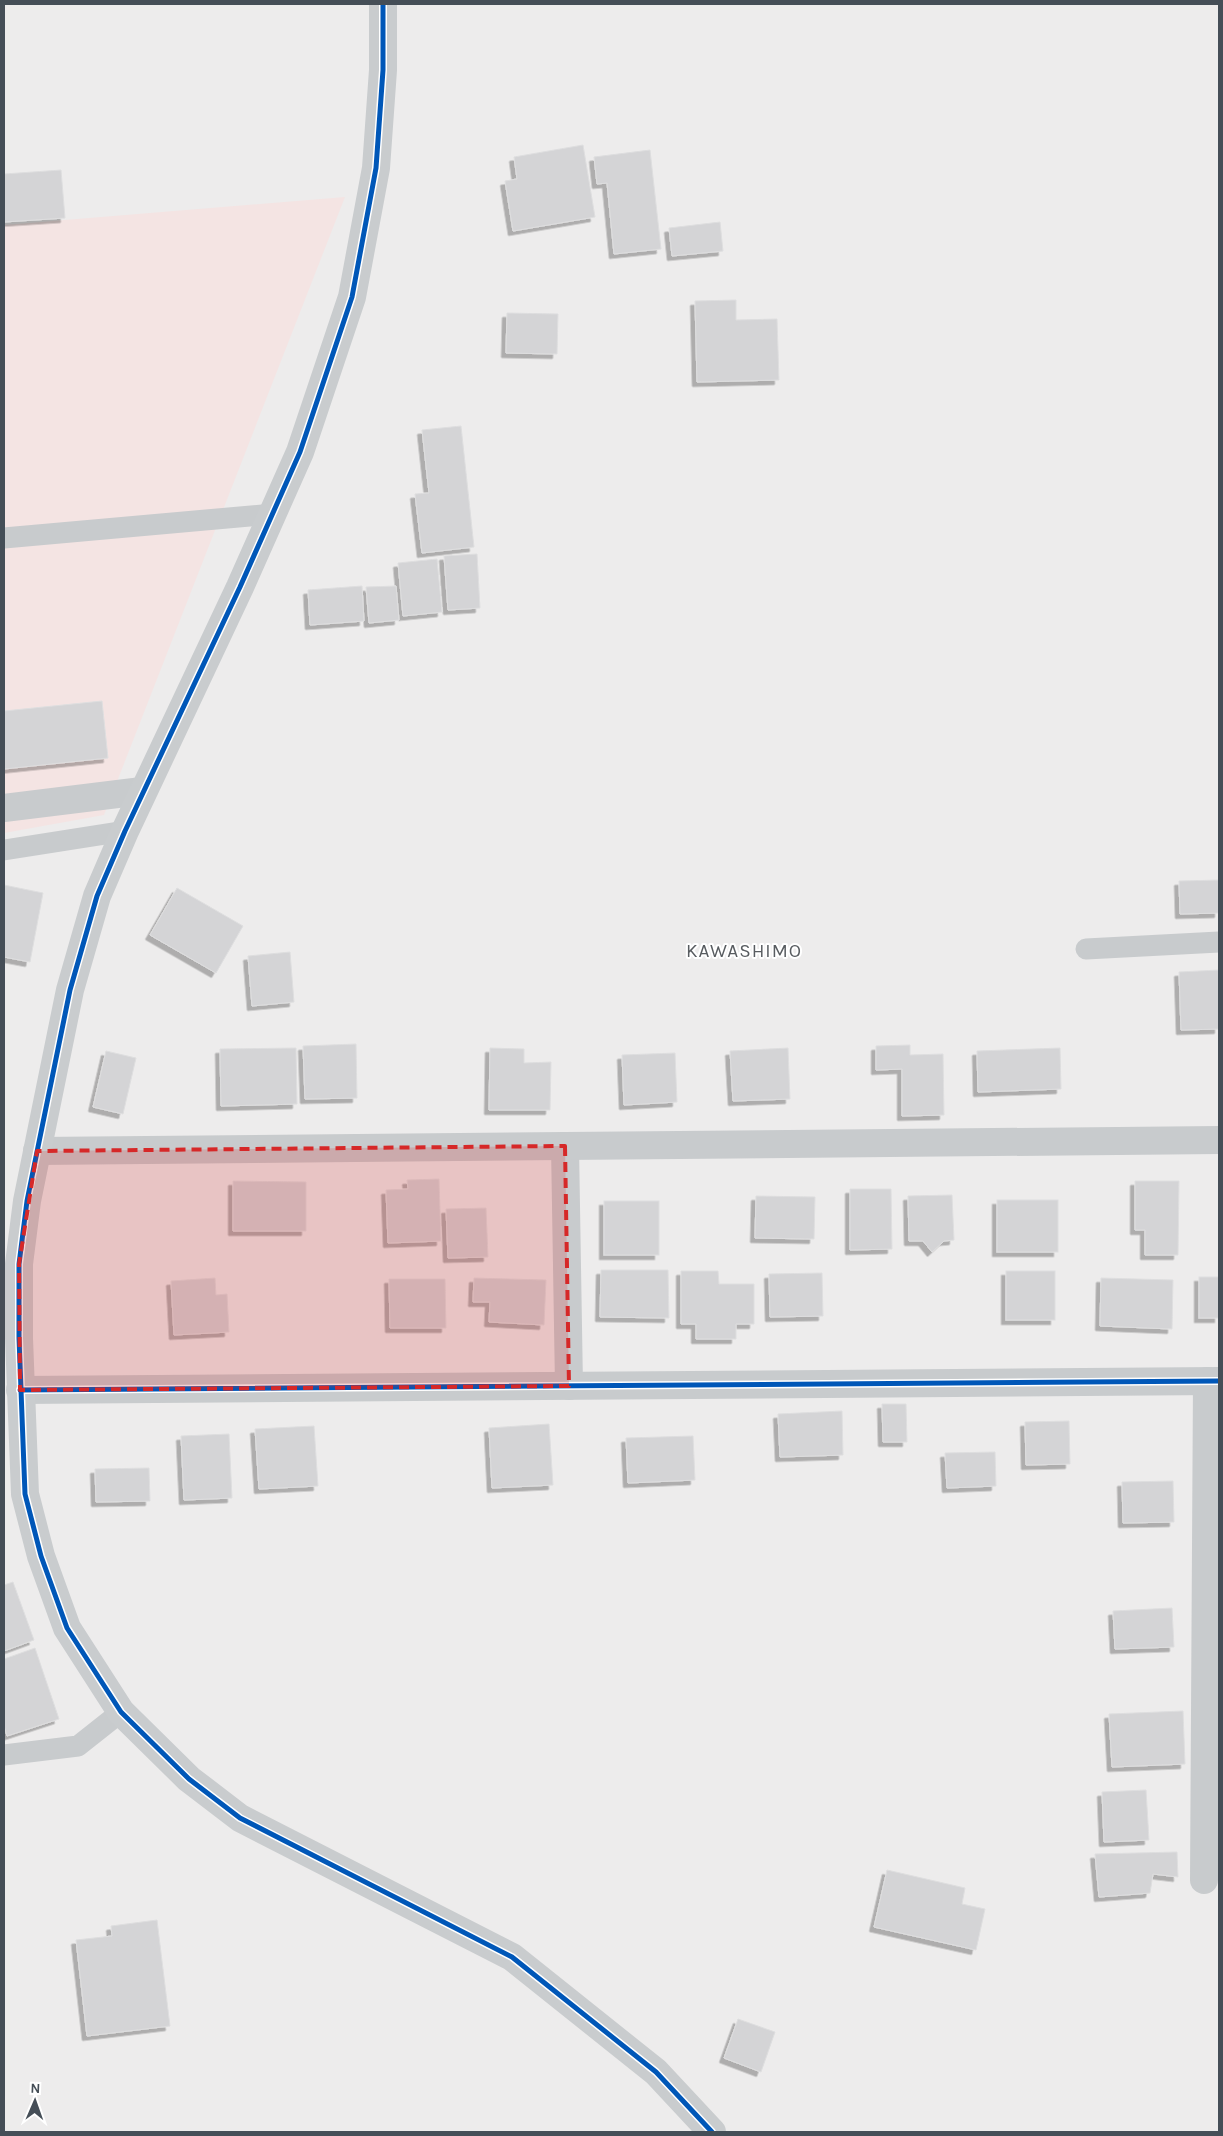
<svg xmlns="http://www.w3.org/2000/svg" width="1223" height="2136" font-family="Karla,sans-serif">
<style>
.medical{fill:#f4e4e3}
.building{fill:#d4d4d6;stroke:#dededf;filter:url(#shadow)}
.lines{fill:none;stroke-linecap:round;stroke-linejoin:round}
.lane{stroke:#c8cbcd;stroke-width:21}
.street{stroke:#c8cbcd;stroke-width:28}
.secondary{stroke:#c9ccce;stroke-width:28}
.cycleway-casing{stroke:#fff;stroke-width:8}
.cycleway{stroke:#0057b8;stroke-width:5}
.marked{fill:#d62828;fill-opacity:0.2;stroke:#d62828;stroke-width:4;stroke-dasharray:10 6;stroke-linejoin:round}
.labels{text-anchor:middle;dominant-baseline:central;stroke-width:4;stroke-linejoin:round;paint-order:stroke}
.quarter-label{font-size:19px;letter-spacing:1px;fill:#585c60;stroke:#fff}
</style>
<defs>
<filter id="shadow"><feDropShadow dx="-4.5" dy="4.5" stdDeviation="0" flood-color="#0004"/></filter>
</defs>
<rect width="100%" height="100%" fill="#edecec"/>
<!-- medical -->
<path class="medical" d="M 345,197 L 104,815 L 4,833 L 4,225 Z"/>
<!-- building -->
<g class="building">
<path d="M 583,145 L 595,217 L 513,231 L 505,181 L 517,179 L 514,157 Z"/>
<path d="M 650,150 L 661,249 L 614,254 L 607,183 L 597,184 L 594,157 Z"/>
<path d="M 61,170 L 65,218 L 4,222 L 4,174 Z"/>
<path d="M 720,222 L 723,251 L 672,256 L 669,228 Z"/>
<path d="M 736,300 L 736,320 L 777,319 L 779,380 L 697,382 L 695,301 Z"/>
<path d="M 507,313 L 558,314 L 557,354 L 506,353 Z"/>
<path d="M 461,426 L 474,547 L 422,553 L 415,494 L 429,493 L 422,430 Z"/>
<path d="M 477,554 L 480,608 L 448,610 L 444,556 Z"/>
<path d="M 437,559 L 442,612 L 403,616 L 398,563 Z"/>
<path d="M 362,586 L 364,621 L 310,625 L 308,590 Z"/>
<path d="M 396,586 L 399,620 L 369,623 L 366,587 Z"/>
<path d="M 102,701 L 108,758 L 4,769 L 4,711 Z"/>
<path d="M 1219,880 L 1219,913 L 1180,914 L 1179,881 Z"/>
<path d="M 4,885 L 43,893 L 30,962 L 4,957 Z"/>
<path d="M 177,888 L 243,926 L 216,973 L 150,935 Z"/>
<path d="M 290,952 L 294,1002 L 252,1006 L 248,956 Z"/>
<path d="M 1219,970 L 1219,1029 L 1181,1030 L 1179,972 Z"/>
<path d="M 356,1044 L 357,1098 L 305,1099 L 303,1046 Z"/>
<path d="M 910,1045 L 910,1055 L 943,1054 L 944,1115 L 902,1116 L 902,1069 L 876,1070 L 876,1046 Z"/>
<path d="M 296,1048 L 297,1104 L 221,1106 L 220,1049 Z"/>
<path d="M 490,1048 L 524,1049 L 524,1063 L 551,1062 L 550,1110 L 489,1110 Z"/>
<path d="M 788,1048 L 790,1099 L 733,1101 L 730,1051 Z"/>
<path d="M 1060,1048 L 1061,1089 L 978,1092 L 977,1051 Z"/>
<path d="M 106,1051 L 136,1058 L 123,1114 L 93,1107 Z"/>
<path d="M 675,1053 L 677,1102 L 624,1105 L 622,1055 Z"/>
<path d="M 439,1179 L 441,1241 L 388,1243 L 386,1190 L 408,1189 L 407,1180 Z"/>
<path d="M 233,1181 L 306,1182 L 306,1231 L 233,1231 Z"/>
<path d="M 1135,1181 L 1179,1181 L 1178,1255 L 1145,1255 L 1145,1230 L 1135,1230 Z"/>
<path d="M 850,1189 L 891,1189 L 892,1249 L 850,1250 Z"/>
<path d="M 952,1195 L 954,1240 L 944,1241 L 932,1252 L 923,1241 L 909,1241 L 908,1196 Z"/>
<path d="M 756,1196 L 815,1197 L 814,1239 L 755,1238 Z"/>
<rect x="997" y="1200" width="61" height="52"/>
<rect x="604" y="1201" width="55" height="54"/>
<path d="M 486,1208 L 488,1257 L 448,1258 L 446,1209 Z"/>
<path d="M 601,1270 L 668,1270 L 669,1318 L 600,1317 Z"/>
<path d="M 681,1271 L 718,1271 L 719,1284 L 754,1284 L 754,1324 L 736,1324 L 736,1339 L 696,1339 L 696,1324 L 681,1324 Z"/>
<rect x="1006" y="1271" width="49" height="49"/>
<path d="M 822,1273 L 823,1316 L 770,1317 L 769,1274 Z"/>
<rect x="1199" y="1277" width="20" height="41"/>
<path d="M 215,1278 L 216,1295 L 227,1294 L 229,1332 L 174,1335 L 171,1281 Z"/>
<path d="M 474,1278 L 546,1280 L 544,1325 L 489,1322 L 490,1302 L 473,1302 Z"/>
<path d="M 1101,1278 L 1173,1280 L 1172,1329 L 1100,1326 Z"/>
<path d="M 389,1279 L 445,1279 L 446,1328 L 390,1328 Z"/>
<path d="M 882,1404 L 906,1404 L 907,1442 L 883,1442 Z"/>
<path d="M 842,1411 L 843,1455 L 780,1457 L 778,1414 Z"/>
<path d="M 1069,1421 L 1070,1464 L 1026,1465 L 1025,1422 Z"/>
<path d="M 549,1424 L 553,1485 L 492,1488 L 489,1428 Z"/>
<path d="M 314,1426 L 318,1486 L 259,1489 L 255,1429 Z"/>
<path d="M 229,1434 L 232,1498 L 184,1500 L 181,1436 Z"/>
<path d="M 693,1436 L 695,1480 L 628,1483 L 626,1438 Z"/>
<path d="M 995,1452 L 996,1486 L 947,1488 L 945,1453 Z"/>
<path d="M 149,1468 L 150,1501 L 96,1502 L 95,1469 Z"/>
<path d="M 1173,1481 L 1174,1522 L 1123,1523 L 1122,1482 Z"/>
<path d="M 13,1582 L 34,1640 L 4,1651 L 4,1585 Z"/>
<path d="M 1172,1608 L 1174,1647 L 1115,1649 L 1113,1611 Z"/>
<path d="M 35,1648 L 59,1719 L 7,1736 L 4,1726 L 4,1659 Z"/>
<path d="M 1183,1711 L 1185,1764 L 1112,1767 L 1109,1714 Z"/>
<path d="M 1146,1790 L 1149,1840 L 1104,1842 L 1102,1792 Z"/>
<path d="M 1177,1852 L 1178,1877 L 1153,1874 L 1150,1893 L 1099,1897 L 1095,1854 Z"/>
<path d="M 887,1870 L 965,1888 L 962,1904 L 985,1909 L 976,1950 L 874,1927 Z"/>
<path d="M 157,1920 L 170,2026 L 87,2036 L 76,1940 L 112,1936 L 111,1926 Z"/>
<path d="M 738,2019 L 775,2032 L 761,2072 L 724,2058 Z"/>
</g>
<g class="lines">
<!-- lane -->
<g class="lane">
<path d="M 4,538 L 273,514"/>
<path d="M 4,850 L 125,831"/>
<path d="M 1086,949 L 1219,942"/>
<path d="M 4,1755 L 78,1746 L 121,1712"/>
</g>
<!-- street -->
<g class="street">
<path d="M 4,808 L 142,791"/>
<path d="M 565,1146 L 569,1386"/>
<path d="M 37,1151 L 1219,1140"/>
<path d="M 20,1390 L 1219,1381"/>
<path d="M 1204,1880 L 1207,1381"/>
</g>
<!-- secondary -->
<path class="secondary" d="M 383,4 L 383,70 L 376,168 L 352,297 L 300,452 L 240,587 L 125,831 L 97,896 L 70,990 L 27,1201 L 19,1264 L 19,1338 L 25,1494 L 41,1556 L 67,1628 L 121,1712 L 189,1779 L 240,1818 L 512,1957 L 656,2072 L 712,2132"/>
<defs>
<g id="cycleway">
<path d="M 383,4 L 383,70 L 376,168 L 352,297 L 300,452 L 240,587 L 125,831 L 97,896 L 70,990 L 27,1201 L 19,1264 L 19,1338 L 25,1494 L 41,1556 L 67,1628 L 121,1712 L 189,1779 L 240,1818 L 512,1957 L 656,2072 L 712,2132"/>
<path d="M 20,1390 L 1219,1381"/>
</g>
</defs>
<!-- cycleway casing -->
<use href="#cycleway" class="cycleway-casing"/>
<!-- cycleway -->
<use href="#cycleway" class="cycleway"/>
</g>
<!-- marked area -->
<path class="marked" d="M 565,1146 L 569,1386 L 20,1390 L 19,1264 L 37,1151 Z"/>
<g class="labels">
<!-- quarter labels -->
<g class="quarter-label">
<text x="744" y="951">KAWASHIMO</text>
</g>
</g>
<!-- border -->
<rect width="1223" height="2136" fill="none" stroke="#454e57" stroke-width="10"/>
<!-- north arrow -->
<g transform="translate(35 2101) rotate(2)" stroke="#ffffff" stroke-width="4" paint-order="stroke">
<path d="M0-4L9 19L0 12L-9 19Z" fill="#454e57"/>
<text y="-8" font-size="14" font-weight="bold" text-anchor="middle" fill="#454e57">N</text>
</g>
</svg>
